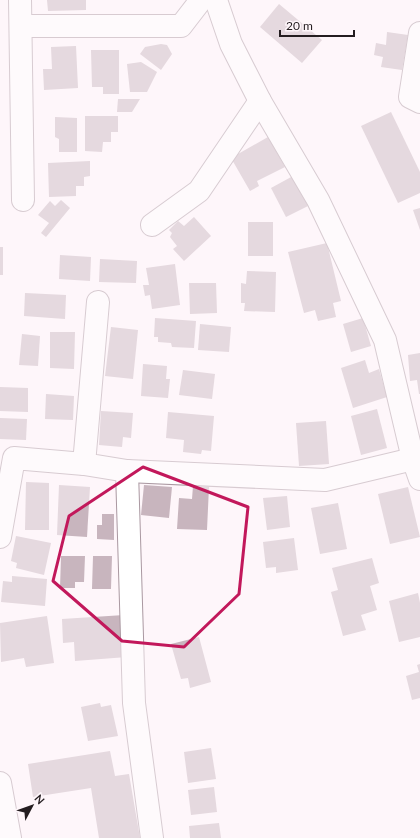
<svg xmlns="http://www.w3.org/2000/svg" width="420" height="838" font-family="Lato,sans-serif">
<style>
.building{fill:#c8b5be}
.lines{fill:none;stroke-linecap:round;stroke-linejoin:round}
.minor-casing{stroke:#aa98a1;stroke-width:24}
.minor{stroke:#fff;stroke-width:22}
.marked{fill:none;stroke:#c2185b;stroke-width:3;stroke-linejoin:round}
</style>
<rect width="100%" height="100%" fill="#fef6fa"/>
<!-- building -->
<g class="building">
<path d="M 47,0 L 86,0 L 86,10 L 48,11 Z"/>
<path d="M 279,4 L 322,40 L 302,63 L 260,27 Z"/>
<path d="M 387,32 L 408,35 L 402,70 L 381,67 L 383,57 L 374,55 L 376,43 L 386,45 Z"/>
<path d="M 161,44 L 167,45 L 172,54 L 161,70 L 140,54 L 145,47 Z"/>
<path d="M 76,46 L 78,88 L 44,90 L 43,69 L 52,69 L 51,47 Z"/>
<path d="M 91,50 L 119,50 L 119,94 L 103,94 L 103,87 L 92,87 Z"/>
<path d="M 141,62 L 157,72 L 147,92 L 130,92 L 127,64 Z"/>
<path d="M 118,99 L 140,99 L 132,112 L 117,112 Z"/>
<path d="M 391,112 L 420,172 L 420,193 L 398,203 L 361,126 Z"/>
<path d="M 85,116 L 118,116 L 118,132 L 111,132 L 111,142 L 103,142 L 102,152 L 85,151 Z"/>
<path d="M 55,117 L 77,118 L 77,152 L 59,152 L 59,139 L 55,137 Z"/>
<path d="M 268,137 L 285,167 L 257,181 L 259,186 L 250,191 L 231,158 Z"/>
<path d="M 90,161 L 90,176 L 84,177 L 84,186 L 76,186 L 76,196 L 49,197 L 48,163 Z"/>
<path d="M 293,176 L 308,206 L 286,217 L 271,188 Z"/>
<path d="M 61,200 L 70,208 L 46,237 L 41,233 L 49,223 L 38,215 L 50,201 L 55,206 Z"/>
<path d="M 420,208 L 420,230 L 413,210 Z"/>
<path d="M 194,217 L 211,236 L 184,261 L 173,249 L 177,246 L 170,237 L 172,233 L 169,230 L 178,221 L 184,226 Z"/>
<rect x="248" y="222" width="25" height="34"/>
<path d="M 327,243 L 341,301 L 333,303 L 336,317 L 318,321 L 315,310 L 304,313 L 288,252 Z"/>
<rect x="0" y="247" width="3" height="28"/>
<path d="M 60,255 L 91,257 L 90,281 L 59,279 Z"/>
<path d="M 100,259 L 137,261 L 136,283 L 99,282 Z"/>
<path d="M 175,264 L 180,305 L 152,309 L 150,295 L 145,296 L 143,285 L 149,285 L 146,268 Z"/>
<path d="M 247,271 L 276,272 L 275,312 L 244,311 L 245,303 L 241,303 L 241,283 L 246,284 Z"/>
<path d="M 189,283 L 216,283 L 217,313 L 190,314 Z"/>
<path d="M 25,293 L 66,295 L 65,319 L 24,316 Z"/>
<path d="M 155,318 L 196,321 L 194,348 L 172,347 L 171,343 L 158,342 L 158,337 L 154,337 Z"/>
<path d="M 363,318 L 371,346 L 351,352 L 343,324 Z"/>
<path d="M 200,324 L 231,327 L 229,352 L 198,350 Z"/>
<path d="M 111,327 L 138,330 L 133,379 L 105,376 Z"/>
<path d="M 50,332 L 75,332 L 74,369 L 50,368 Z"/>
<path d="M 22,334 L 40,336 L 38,366 L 19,365 Z"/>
<path d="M 420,353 L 420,394 L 419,394 L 417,380 L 410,381 L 408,355 Z"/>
<path d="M 365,360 L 369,373 L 379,369 L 387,397 L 353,408 L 341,368 Z"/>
<path d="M 143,364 L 167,366 L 166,379 L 170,379 L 168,398 L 141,396 Z"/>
<path d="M 183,370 L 215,374 L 212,399 L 179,395 Z"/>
<path d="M 0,387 L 28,388 L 28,412 L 0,411 Z"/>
<path d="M 46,394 L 74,396 L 73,420 L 45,419 Z"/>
<path d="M 377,409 L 387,448 L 361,455 L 351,416 Z"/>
<path d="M 101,411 L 133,413 L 131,438 L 123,437 L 122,447 L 99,445 Z"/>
<path d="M 168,412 L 214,416 L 211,451 L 202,450 L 201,454 L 183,452 L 184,440 L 166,438 Z"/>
<path d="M 0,418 L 27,419 L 26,440 L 0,439 Z"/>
<path d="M 326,421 L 329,464 L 299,466 L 296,423 Z"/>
<path d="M 26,482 L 49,483 L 49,530 L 25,530 Z"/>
<path d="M 59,485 L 90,487 L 87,537 L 57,535 Z"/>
<path d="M 144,485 L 172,487 L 169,518 L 141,515 Z"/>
<path d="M 193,486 L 209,487 L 207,530 L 177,529 L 179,498 L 192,499 Z"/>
<path d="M 408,487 L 420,537 L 390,544 L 378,494 Z"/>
<path d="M 287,496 L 290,527 L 267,530 L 263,498 Z"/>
<path d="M 338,503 L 347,549 L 320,554 L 311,508 Z"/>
<path d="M 102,514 L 114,514 L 114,540 L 97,539 L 97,525 L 102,525 Z"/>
<path d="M 16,536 L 51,543 L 44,575 L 16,568 L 17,563 L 11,561 Z"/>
<path d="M 294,538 L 298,570 L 276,573 L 276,567 L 266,568 L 263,542 Z"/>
<path d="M 61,556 L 85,556 L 84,582 L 75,582 L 75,588 L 60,588 Z"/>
<path d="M 93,556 L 112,556 L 111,589 L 92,589 Z"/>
<path d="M 372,558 L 379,583 L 370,586 L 377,610 L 361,615 L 366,630 L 343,636 L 331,592 L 338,590 L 332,568 Z"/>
<path d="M 12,576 L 47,579 L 45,606 L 1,602 L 3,581 L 12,582 Z"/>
<path d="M 418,593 L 420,603 L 420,637 L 399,642 L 389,601 Z"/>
<path d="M 124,615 L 127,657 L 75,661 L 74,642 L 63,643 L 62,619 Z"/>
<path d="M 47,616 L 54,663 L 26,667 L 24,658 L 1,662 L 0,623 Z"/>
<path d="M 199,637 L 211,682 L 190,688 L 188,678 L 181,679 L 171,644 Z"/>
<path d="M 420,664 L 420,698 L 412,700 L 406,676 L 419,672 L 417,665 Z"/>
<path d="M 100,703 L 101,707 L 111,705 L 118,736 L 88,741 L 81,707 Z"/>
<path d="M 211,748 L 216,779 L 188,783 L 184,752 Z"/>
<path d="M 110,751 L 115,776 L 129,774 L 140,838 L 99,838 L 91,788 L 33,797 L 28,764 Z"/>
<path d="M 214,787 L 217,812 L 191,815 L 188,790 Z"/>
<path d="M 219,823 L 221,838 L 190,838 L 189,826 Z"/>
</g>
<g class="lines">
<defs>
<g id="minor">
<path d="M 20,0 L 23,200"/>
<path d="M 216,0 L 231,44 L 260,101 L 318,200 L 385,340 L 413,459 L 420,479"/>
<path d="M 21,26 L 181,26 L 201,0"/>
<path d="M 420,33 L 410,97 L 420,102"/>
<path d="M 152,225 L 199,191 L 260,101"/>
<path d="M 98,302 L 84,464 L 127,471 L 325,480 L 413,459"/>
<path d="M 127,471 L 134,703 L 152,838"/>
<path d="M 0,537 L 14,458 L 84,464"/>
<path d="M 0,783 L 10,838"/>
</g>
</defs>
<!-- minor casing -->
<use href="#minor" class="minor-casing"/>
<!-- minor -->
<use href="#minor" class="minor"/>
</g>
<!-- marked area -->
<path d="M0 0H420V838H0ZM 143,467 L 248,507 L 239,594 L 184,647 L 122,641 L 53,581 L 69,516 Z" fill="#fef6fa" fill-opacity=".55" fill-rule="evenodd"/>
<path class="marked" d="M 143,467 L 248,507 L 239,594 L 184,647 L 122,641 L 53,581 L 69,516 Z"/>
<!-- north arrow -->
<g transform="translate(32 806) rotate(49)" stroke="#fef6fa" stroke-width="3" paint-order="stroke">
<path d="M0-3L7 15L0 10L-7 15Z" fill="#241d20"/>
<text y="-6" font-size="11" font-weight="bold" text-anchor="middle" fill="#241d20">N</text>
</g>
<!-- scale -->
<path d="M280 30v6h74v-6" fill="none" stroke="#241d20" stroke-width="2"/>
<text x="286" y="30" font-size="12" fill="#241d20" stroke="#fef6fa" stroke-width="3" paint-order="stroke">20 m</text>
</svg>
